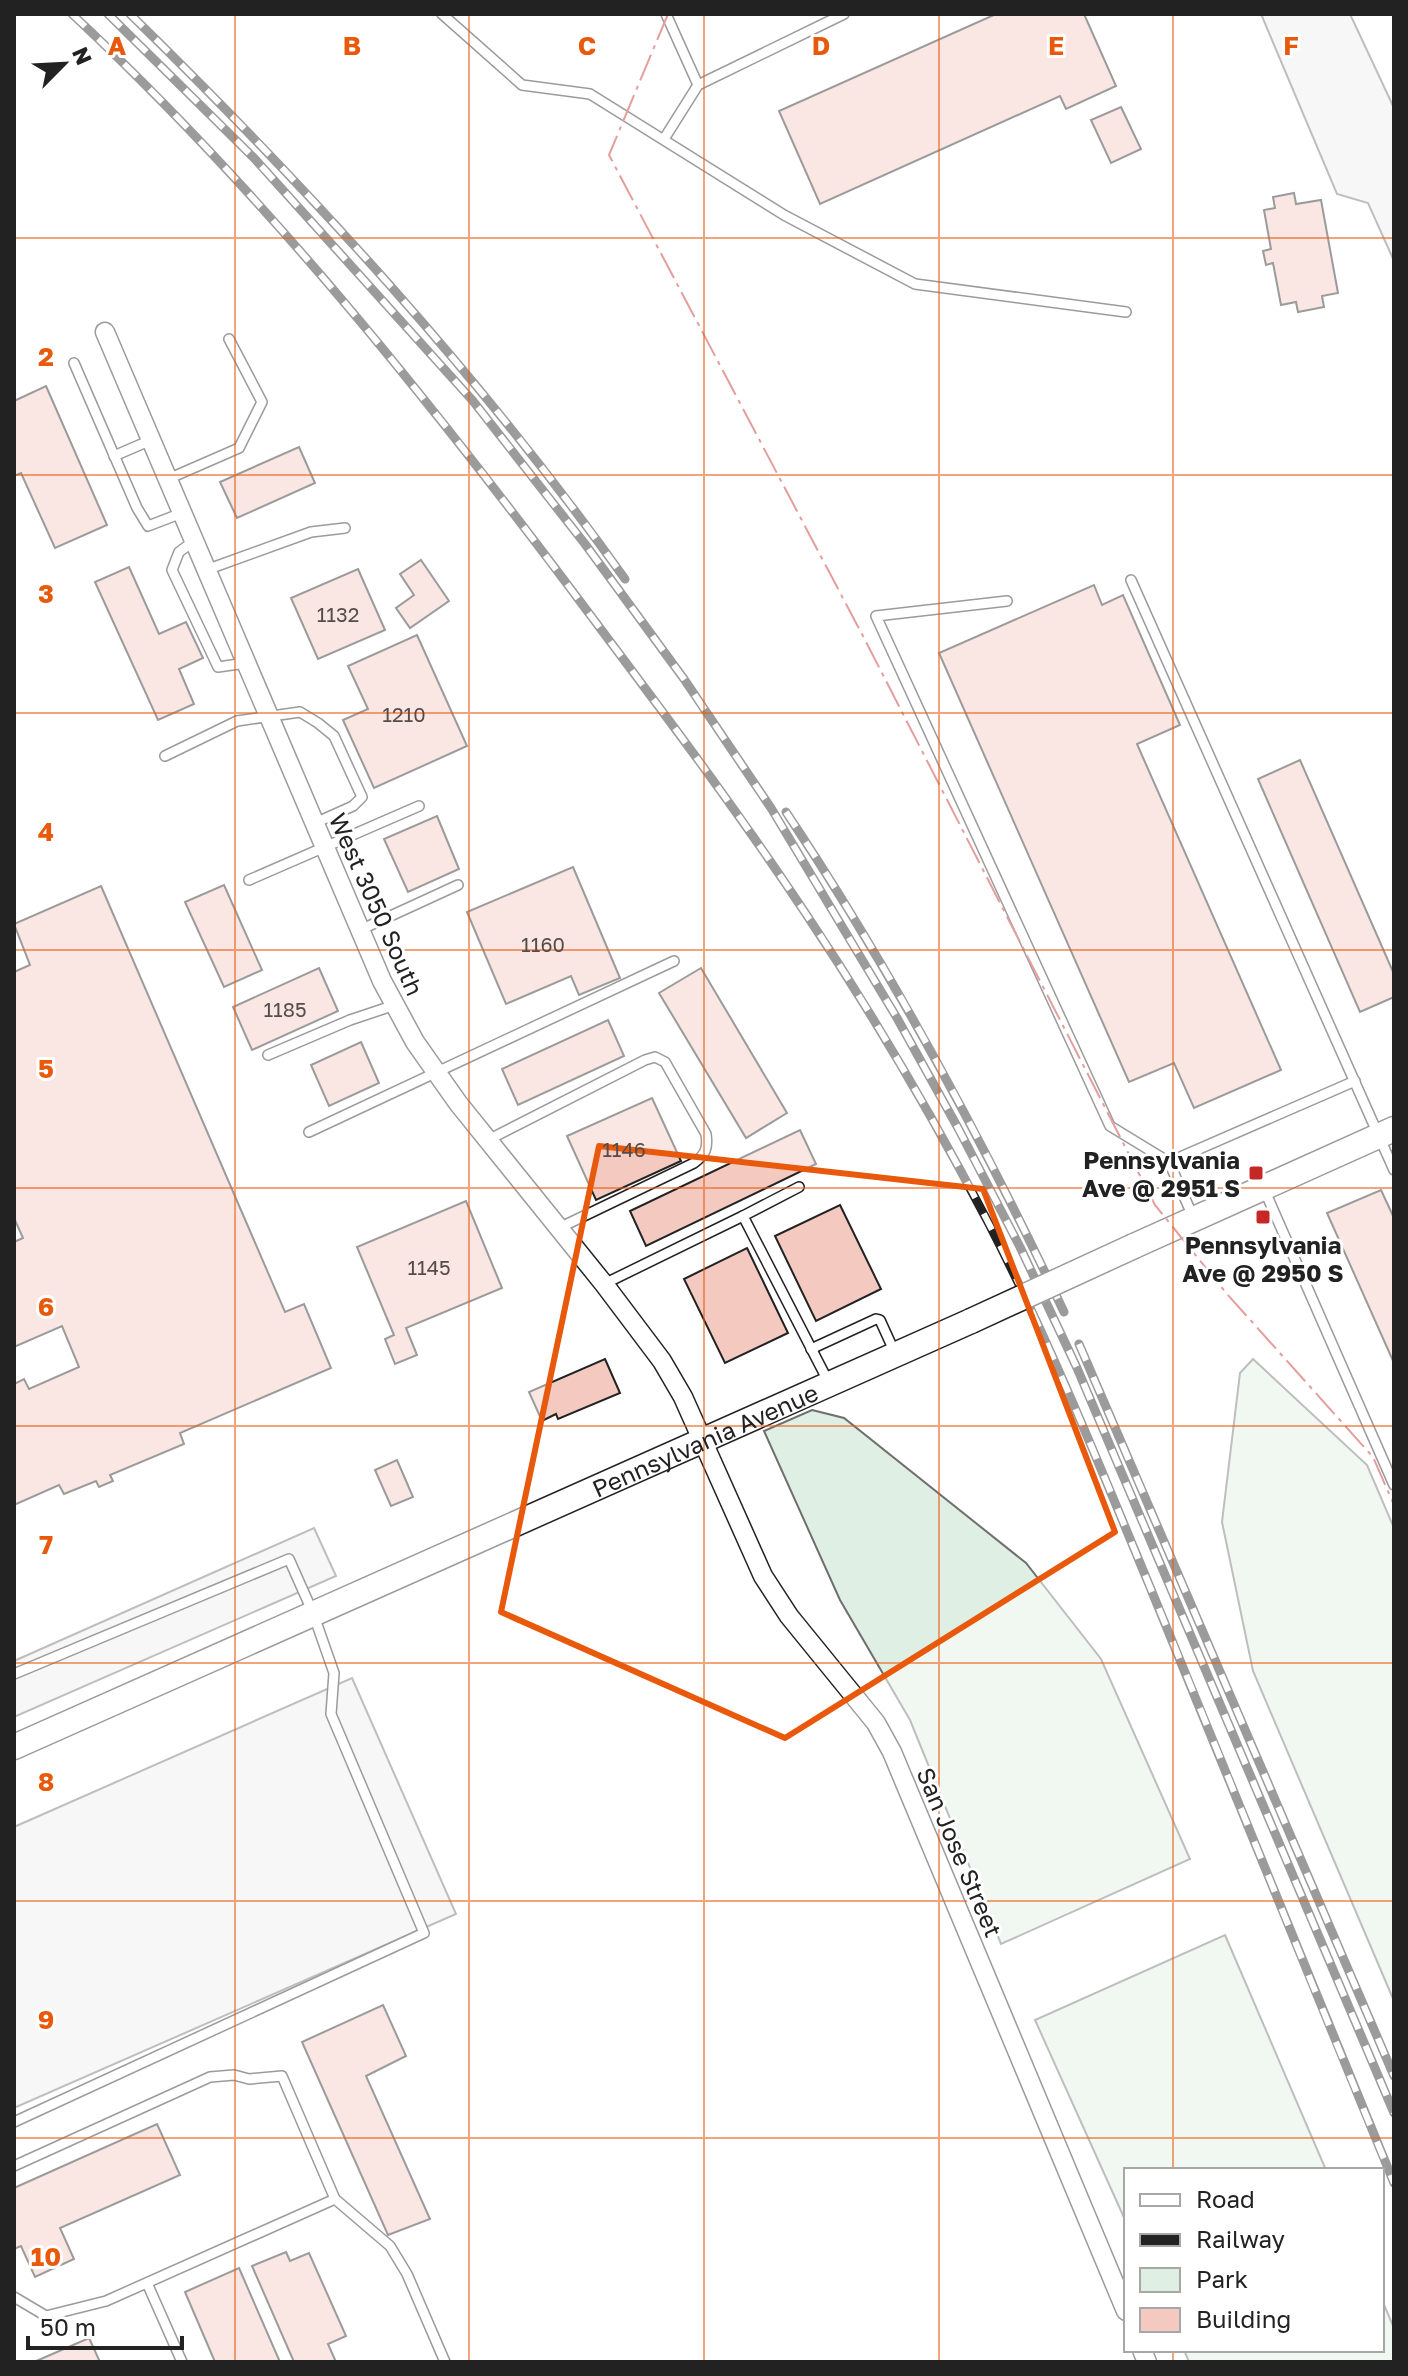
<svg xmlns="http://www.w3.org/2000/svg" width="1408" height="2376" font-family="'Golos Text',sans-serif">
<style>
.green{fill:#e0efe3;stroke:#6f6f6f;stroke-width:2}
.parking{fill:#ededed;stroke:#6f6f6f;stroke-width:2}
.building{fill:#f3c9c0;stroke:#222;stroke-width:2}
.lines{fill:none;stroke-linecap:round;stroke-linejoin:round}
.service-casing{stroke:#222;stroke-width:12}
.minor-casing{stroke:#222;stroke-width:21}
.tertiary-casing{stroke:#222;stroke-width:27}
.service{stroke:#fff;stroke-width:9}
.minor{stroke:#fff;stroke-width:18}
.tertiary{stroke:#fff;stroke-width:24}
.rail-casing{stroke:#222;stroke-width:9}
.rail{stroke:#fff;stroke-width:6;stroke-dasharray:18;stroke-linecap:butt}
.tertiary-bridge-casing{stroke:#222;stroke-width:27;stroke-linecap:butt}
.tertiary-bridge{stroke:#fff;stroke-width:24}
.power{stroke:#c62828;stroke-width:2;stroke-dasharray:28 6 4 6;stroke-linecap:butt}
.marked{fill:none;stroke:#e8590c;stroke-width:6;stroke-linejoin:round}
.grid{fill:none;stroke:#e8590c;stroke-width:2;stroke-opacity:0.55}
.poi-dot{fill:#c62828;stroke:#fff;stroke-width:3}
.labels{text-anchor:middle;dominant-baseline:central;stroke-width:6;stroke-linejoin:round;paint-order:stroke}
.number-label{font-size:20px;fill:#564c4a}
.street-label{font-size:24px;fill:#222;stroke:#fff}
.poi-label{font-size:24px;font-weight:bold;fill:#222;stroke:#fff;text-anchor:end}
.grid-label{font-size:26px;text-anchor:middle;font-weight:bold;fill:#e8590c;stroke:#fff;stroke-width:6;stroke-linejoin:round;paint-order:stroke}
</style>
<rect width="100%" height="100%" fill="#fff"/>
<!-- green -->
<g class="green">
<path d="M 1253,1359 L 1367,1465 L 1394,1528 L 1394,2001 L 1253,1671 L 1222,1522 L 1240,1373 Z"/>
<path d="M 812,1410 L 844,1418 L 1026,1563 L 1101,1659 L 1190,1859 L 1001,1944 L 910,1720 L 840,1600 L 764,1431 Z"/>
<path d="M 1225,1935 L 1326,2170 L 1126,2170 L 1126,2222 L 1035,2020 Z"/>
<path d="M 1382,2300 L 1394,2328 L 1394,2362 L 1189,2362 L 1184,2350 L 1382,2350 Z"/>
</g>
<!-- parking -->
<g class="parking">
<path d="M 1261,14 L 1350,14 L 1394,108 L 1394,261 L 1368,203 L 1337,194 Z"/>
<path d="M 314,1528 L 336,1576 L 14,1717 L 14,1661 Z"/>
<path d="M 352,1678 L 456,1914 L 14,2108 L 14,1827 Z"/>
</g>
<!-- building -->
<g class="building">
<path d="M 996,14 L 1084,14 L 1116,86 L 1066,109 L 1060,96 L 820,204 L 779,111 Z"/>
<path d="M 1121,107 L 1141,149 L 1111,163 L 1091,120 Z"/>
<path d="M 1294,193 L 1296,204 L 1321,200 L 1338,293 L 1322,296 L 1324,307 L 1298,312 L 1296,302 L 1281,305 L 1273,263 L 1266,265 L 1263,251 L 1271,249 L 1264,210 L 1275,208 L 1273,197 Z"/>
<path d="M 46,386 L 107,525 L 55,548 L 21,473 L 14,476 L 14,401 Z"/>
<path d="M 299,447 L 315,483 L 237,518 L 220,482 Z"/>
<path d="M 421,560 L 449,601 L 410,628 L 396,608 L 414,595 L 400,574 Z"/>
<path d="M 129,567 L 159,634 L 186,622 L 203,658 L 179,669 L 194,704 L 158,720 L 95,582 Z"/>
<path d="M 358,569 L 385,630 L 318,659 L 291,598 Z"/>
<path d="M 1094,585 L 1102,605 L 1123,595 L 1180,725 L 1137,744 L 1281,1070 L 1194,1108 L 1174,1063 L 1129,1082 L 939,653 Z"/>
<path d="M 417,635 L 467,746 L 374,788 L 343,720 L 368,709 L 348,666 Z"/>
<path d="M 1300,760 L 1394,974 L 1394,997 L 1360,1012 L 1258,779 Z"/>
<path d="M 437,816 L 459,869 L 408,892 L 384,839 Z"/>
<path d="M 573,867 L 620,978 L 579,995 L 571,976 L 506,1004 L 467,912 Z"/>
<path d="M 224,885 L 262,970 L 224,987 L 185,902 Z"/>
<path d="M 101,886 L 285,1312 L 304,1304 L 331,1368 L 180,1433 L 184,1444 L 110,1475 L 113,1481 L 99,1487 L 96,1481 L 64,1494 L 59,1485 L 14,1505 L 14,1384 L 24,1379 L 29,1389 L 79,1367 L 62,1326 L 14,1347 L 14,1242 L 23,1238 L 14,1218 L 14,972 L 30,965 L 14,924 Z"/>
<path d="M 319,968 L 338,1011 L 252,1050 L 233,1007 Z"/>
<path d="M 701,968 L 787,1113 L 746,1138 L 659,993 Z"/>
<path d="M 608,1020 L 624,1056 L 518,1105 L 502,1069 Z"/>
<path d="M 361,1042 L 379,1083 L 329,1106 L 311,1065 Z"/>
<path d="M 652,1098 L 681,1161 L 596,1200 L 567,1136 Z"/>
<path d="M 800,1130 L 816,1164 L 646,1246 L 630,1211 Z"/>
<path d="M 1381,1190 L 1394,1218 L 1394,1363 L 1327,1213 Z"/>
<path d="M 466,1201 L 502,1288 L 406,1328 L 417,1355 L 395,1364 L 385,1339 L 394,1335 L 357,1247 Z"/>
<path d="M 840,1205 L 881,1289 L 816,1321 L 775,1236 Z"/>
<path d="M 747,1248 L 788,1333 L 725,1363 L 684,1279 Z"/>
<path d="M 605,1359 L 620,1393 L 558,1419 L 556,1414 L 542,1421 L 529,1392 Z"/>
<path d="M 397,1460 L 413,1497 L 391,1506 L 375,1470 Z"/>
<path d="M 383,2005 L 406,2056 L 366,2076 L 430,2219 L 388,2235 L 302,2042 Z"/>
<path d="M 157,2124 L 180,2175 L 60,2228 L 74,2259 L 35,2277 L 21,2246 L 14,2249 L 14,2188 Z"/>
<path d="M 286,2252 L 290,2261 L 309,2253 L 346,2336 L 328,2344 L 336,2362 L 294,2362 L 252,2266 Z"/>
<path d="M 239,2268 L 280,2362 L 215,2362 L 185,2292 Z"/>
<path d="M 89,2338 L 100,2362 L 34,2362 Z"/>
</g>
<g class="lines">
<defs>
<g id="service">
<path d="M 442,14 L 522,85 L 590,94 L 784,215 L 915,284 L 1126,312"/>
<path d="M 666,14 L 698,85"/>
<path d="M 664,139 L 698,85 L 844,14"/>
<path d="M 74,363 L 137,508 L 148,526 L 182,513"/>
<path d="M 114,456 L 151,440"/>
<path d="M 168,479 L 239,448 L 262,402 L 229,339"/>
<path d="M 194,541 L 179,552 L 172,570 L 218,667 L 246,663"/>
<path d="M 206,570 L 311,532 L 345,528"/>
<path d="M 1131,580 L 1394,1170"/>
<path d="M 1007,601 L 876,616 L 1110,1126 L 1169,1162"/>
<path d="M 165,756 L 237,721 L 300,712 L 318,723 L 334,736 L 362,797 L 353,806 L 315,823"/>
<path d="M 249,880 L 419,806"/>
<path d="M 360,930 L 458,885"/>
<path d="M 268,1055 L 350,1020 L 395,1005"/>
<path d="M 309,1132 L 674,961"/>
<path d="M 488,1140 L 645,1060 L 655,1057 L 665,1062 L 706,1134 C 708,1148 706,1154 694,1163 L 559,1228"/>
<path d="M 1264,1189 L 1394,1485"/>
<path d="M 743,1216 L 799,1187"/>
<path d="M 1194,1219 L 1169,1162 L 1355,1081"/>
<path d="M 604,1284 L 743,1216 L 828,1381"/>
<path d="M 811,1349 L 876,1319 L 880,1320 L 895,1353"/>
<path d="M 14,1674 L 289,1559 L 313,1613 L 334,1673 L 331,1714 L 424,1933 L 14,2122"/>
<path d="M 14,2166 L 210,2077 L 234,2075 L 249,2079 L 282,2076 L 335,2199 L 106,2301 L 46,2316 L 14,2297"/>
<path d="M 335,2199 L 390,2246 L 407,2274 L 445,2362"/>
<path d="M 147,2283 L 182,2362"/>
</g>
<g id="minor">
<path d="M 105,332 L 382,981 L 415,1042 L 458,1103 L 604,1284 L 662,1361 L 683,1397 L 763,1576 L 789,1616 L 876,1723 L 892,1752 L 1126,2311"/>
<path d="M 1142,2350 L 1147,2362"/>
</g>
<g id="tertiary">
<path d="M 1134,1246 L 1394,1129"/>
<path id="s1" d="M 14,1747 L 971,1321"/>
</g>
</defs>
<!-- service casing -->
<use href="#service" class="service-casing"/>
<!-- minor casing -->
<use href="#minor" class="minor-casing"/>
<!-- tertiary casing -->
<use href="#tertiary" class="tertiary-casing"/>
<!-- service -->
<use href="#service" class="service"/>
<!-- minor -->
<use href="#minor" class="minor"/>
<!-- tertiary -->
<use href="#tertiary" class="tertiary"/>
<defs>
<g id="rail">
<path d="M 72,14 C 264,193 428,398 585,608 C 660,708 735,807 804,911 C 871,1011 932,1115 988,1222 C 1049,1340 1099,1464 1150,1587 C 1232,1785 1312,1985 1394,2183"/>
<path d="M 108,14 L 254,158 L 473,401 L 585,544 L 684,679 L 771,808 L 897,1018 L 958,1128 L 1020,1247 L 1077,1368 L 1394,2113"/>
<path d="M 130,14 C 309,189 479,374 625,579"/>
<path d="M 786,812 C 892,971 982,1139 1064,1312"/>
<path d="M 1079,1344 L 1394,2076"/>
</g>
</defs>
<!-- rail casing -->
<use href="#rail" class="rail-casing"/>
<!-- rail -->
<use href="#rail" class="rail"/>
<defs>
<path id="tertiary-bridge" d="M 971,1321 L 1134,1246"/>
</defs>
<!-- tertiary-bridge casing -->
<use href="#tertiary-bridge" class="tertiary-bridge-casing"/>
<!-- tertiary-bridge -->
<use href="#tertiary-bridge" class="tertiary-bridge"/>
<!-- power -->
<path class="power" d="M 668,14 L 609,155 L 864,638 L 1155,1205 L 1227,1294 L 1373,1457 L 1394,1505"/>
</g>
<!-- marked area -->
<path d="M0 0H1408V2376H0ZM 599,1146 L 983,1189 L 1115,1532 L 785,1738 L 501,1612 Z" fill="#fff" fill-opacity=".55" fill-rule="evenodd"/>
<path class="marked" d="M 599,1146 L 983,1189 L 1115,1532 L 785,1738 L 501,1612 Z"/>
<!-- grid -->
<path class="grid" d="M 235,14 L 235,2362M 469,14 L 469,2362M 704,14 L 704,2362M 939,14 L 939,2362M 1173,14 L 1173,2170M 14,238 L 1394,238M 14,475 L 1394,475M 14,713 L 1394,713M 14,950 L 1394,950M 14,1188 L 1394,1188M 14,1426 L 1394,1426M 14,1663 L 1394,1663M 14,1901 L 1394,1901M 14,2138 L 1394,2138M 1173,2350 L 1173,2362"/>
<!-- markers -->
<g class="poi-dot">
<rect x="1248" y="1165" width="16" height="16" rx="4"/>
<rect x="1255" y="1209" width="16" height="16" rx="4"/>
</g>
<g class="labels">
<!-- number labels -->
<g class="number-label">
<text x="338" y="614">1132</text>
<text x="404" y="714">1210</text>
<text x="543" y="944">1160</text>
<text x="285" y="1009">1185</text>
<text x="624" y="1149">1146</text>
<text x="429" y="1267">1145</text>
</g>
<!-- street labels -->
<g class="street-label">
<text transform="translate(377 904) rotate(66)">West 3050 South</text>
<text stroke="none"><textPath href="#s1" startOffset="756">Pennsylvania Avenue</textPath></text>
<text transform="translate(960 1852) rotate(67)">San Jose Street</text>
</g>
<!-- poi labels -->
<g class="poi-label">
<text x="1240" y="1159">Pennsylvania<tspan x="1240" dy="28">Ave @ 2951 S</tspan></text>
<text x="1263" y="1244" text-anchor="middle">Pennsylvania<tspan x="1263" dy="28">Ave @ 2950 S</tspan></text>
</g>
</g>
<g class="grid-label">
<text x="117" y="55">A</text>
<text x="352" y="55">B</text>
<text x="587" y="55">C</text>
<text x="821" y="55">D</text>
<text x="1056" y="55">E</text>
<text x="1291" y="55">F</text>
<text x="46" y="366">2</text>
<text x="46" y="603">3</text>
<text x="46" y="841">4</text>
<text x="46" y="1078">5</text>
<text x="46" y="1316">6</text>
<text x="46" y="1554">7</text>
<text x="46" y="1791">8</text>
<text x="46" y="2029">9</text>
<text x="46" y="2266">10</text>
</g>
<!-- border -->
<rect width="1408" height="2376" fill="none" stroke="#222222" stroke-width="32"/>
<!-- legend -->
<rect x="1124" y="2168" width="260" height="184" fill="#ffffff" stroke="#a7a7a7" stroke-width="2"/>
<rect x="1140" y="2194" width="40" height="12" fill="#ffffff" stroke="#a7a7a7" stroke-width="2"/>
<text x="1196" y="2208" font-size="24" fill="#222222">Road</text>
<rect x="1140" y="2234" width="40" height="12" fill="#222222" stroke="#a7a7a7" stroke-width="2"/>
<text x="1196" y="2248" font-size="24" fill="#222222">Railway</text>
<rect x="1140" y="2268" width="40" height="24" fill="#e0efe3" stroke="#a7a7a7" stroke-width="2"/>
<text x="1196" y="2288" font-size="24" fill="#222222">Park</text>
<rect x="1140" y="2308" width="40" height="24" fill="#f3c9c0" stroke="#a7a7a7" stroke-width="2"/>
<text x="1196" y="2328" font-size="24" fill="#222222">Building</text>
<!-- north arrow -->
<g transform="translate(64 64) rotate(66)" stroke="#ffffff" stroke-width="6" paint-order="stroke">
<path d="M0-6L14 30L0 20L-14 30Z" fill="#222222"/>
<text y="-12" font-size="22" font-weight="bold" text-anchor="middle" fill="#222222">N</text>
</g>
<!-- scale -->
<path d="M28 2336v12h154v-12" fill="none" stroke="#222222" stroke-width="4"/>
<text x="40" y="2336" font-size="24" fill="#222222" stroke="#ffffff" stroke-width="6" paint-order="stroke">50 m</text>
</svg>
